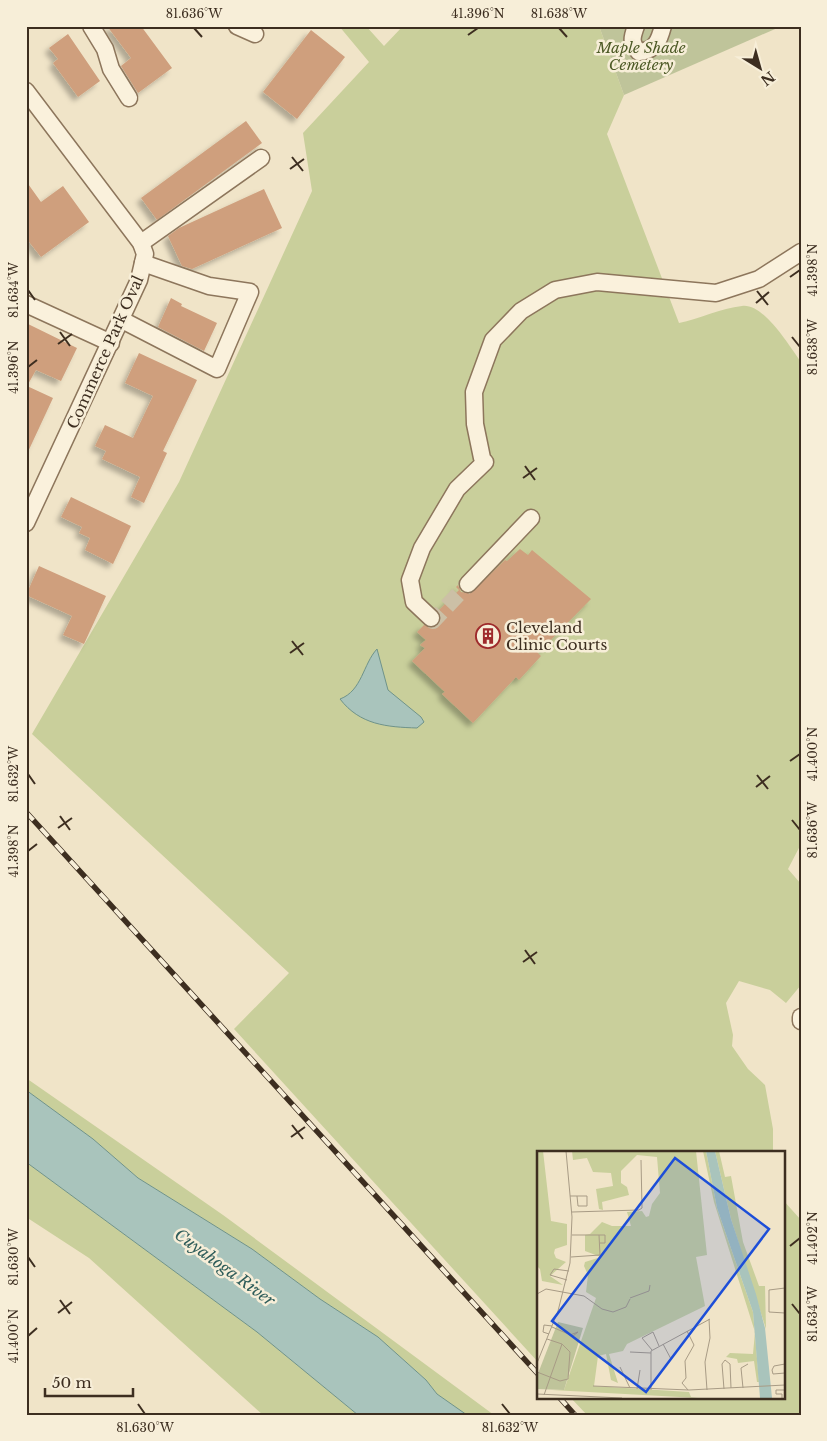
<svg xmlns="http://www.w3.org/2000/svg" width="827" height="1441" font-family="'Libre Baskerville',serif">
<style>
.green{fill:#c9cf9b}
.cemetery{fill:#bfc49a}
.water{fill:#a9c4bc;stroke:#6f938a}
.building{fill:#cf9f7d;filter:url(#shadow)}
.lines{fill:none;stroke-linecap:round;stroke-linejoin:round}
.minor-tunnel{stroke:#ccc0a6;stroke-width:16;stroke-dasharray:16 8;stroke-linecap:butt}
.minor-casing{stroke:#8d765c;stroke-width:19}
.minor{stroke:#faf1dc;stroke-width:16}
.rail-casing{stroke:#3d2e20;stroke-width:5.5}
.rail{stroke:#f7eed8;stroke-width:4;stroke-dasharray:11;stroke-linecap:butt}
.ticks{fill:none;stroke:#3d2e20;stroke-width:2}
.labels{text-anchor:middle;dominant-baseline:central;stroke-width:5;stroke-linejoin:round;paint-order:stroke}
.park-label{font-size:15px;font-style:italic;fill:#4d5a26;stroke:#f7eed8}
.street-label{font-size:15px;fill:#3d2e20;stroke:#f7eed8}
.poi-label{font-size:15px;fill:#3d2e20;stroke:#f7eed8;text-anchor:start}
.water-label{font-size:16px;font-style:italic;fill:#2f5d5a;stroke:#f7eed8}
.inset-road{fill:none;stroke:#a89b85;stroke-width:1}
.view{fill:#1d4ed8;fill-opacity:0.15;stroke:#1d4ed8;stroke-width:2.5}
.inset-edge{fill:none;stroke:#3d2e20;stroke-width:2.5}
.neatline{fill:none;stroke:#3d2e20;stroke-width:2}
.ticks-label{font-size:12px;text-anchor:middle;fill:#3d2e20}
</style>
<defs>
<filter id="shadow"><feDropShadow dx="-4.5" dy="4.5" stdDeviation="2.5" flood-color="#0004"/></filter>
</defs>
<rect width="100%" height="100%" fill="#f0e4c8"/>
<!-- green -->
<g class="green">
<path d="M 339,26 L 366,26 L 384,46 L 403,26 L 599,26 L 624,95 L 607,134 L 679,323 C 699,319 721,308 742,306 C 764,303 789,346 801,362 L 801,844 L 788,869 L 801,884 L 801,985 L 786,1003 L 770,990 L 739,981 L 726,1003 L 733,1035 L 732,1046 L 748,1069 L 765,1085 L 773,1129 L 773,1152 L 538,1152 L 538,1362 L 234,1029 L 289,973 L 32,734 L 179,482 L 312,191 L 303,133 L 369,62 Z"/>
<path d="M 26,1078 L 223,1215 L 494,1415 L 466,1415 L 437,1394 L 426,1380 L 378,1337 L 320,1299 L 252,1249 L 138,1178 L 93,1139 L 26,1090 Z"/>
<path d="M 26,1162 L 257,1332 L 358,1415 L 263,1415 L 89,1258 L 26,1217 Z"/>
<path d="M 783,1200 L 801,1220 L 801,1415 L 587,1415 L 570,1397 L 783,1397 Z"/>
</g>
<!-- cemetery -->
<path class="cemetery" d="M 599,26 L 782,26 L 624,95 Z"/>
<!-- water -->
<g class="water">
<path d="M 377,649 L 388,690 L 421,717 L 424,722 L 417,728 C 387,727 360,725 340,699 C 362,691 363,664 377,649 Z"/>
<path d="M 26,1090 L 93,1139 L 138,1178 L 252,1249 L 320,1299 L 378,1337 L 426,1380 L 437,1394 L 467,1415 L 358,1415 L 257,1332 L 26,1162 Z"/>
</g>
<!-- building -->
<g class="building">
<path d="M 107,26 L 141,26 L 172,68 L 138,93 L 121,66 L 131,58 Z"/>
<path d="M 311,30 L 345,57 L 297,119 L 263,92 Z"/>
<path d="M 68,34 L 100,81 L 78,97 L 53,63 L 58,59 L 49,48 Z"/>
<path d="M 246,121 L 262,143 L 157,220 L 141,198 Z"/>
<path d="M 26,181 L 41,202 L 63,186 L 89,222 L 41,257 L 26,238 Z"/>
<path d="M 264,189 L 282,228 L 192,269 L 182,266 L 168,236 L 179,228 Z"/>
<path d="M 171,298 L 182,304 L 181,306 L 217,323 L 204,351 L 158,327 Z"/>
<path d="M 26,323 L 77,348 L 61,381 L 36,370 L 27,386 L 53,398 L 26,456 Z"/>
<path d="M 139,353 L 197,380 L 163,451 L 167,453 L 144,503 L 131,497 L 140,477 L 102,459 L 106,451 L 95,446 L 105,425 L 133,438 L 153,396 L 125,383 Z"/>
<path d="M 71,497 L 131,526 L 113,564 L 85,550 L 90,538 L 79,533 L 82,527 L 61,517 Z"/>
<path d="M 520,549 L 528,555 L 532,550 L 591,599 L 538,653 L 541,656 L 519,680 L 516,677 L 473,723 L 442,694 L 445,692 L 412,661 L 425,648 L 420,645 L 426,640 L 417,632 L 424,625 L 433,628 L 439,624 L 441,616 L 438,611 L 459,590 L 456,587 L 458,585 L 461,592 L 471,593 L 505,560 L 507,561 Z"/>
<path d="M 39,566 L 106,596 L 84,644 L 63,635 L 72,616 L 26,595 Z"/>
</g>
<g class="lines">
<!-- minor-tunnel -->
<path class="minor-tunnel" d="M 431,618 L 433,621 L 468,584"/>
<defs>
<g id="minor">
<path d="M 91,26 L 105,49 L 111,69 L 129,98"/>
<path d="M 237,26 L 255,34"/>
<path d="M 636,26 C 632,37 630,43 639,52 C 656,50 659,41 663,26"/>
<path d="M 26,91 L 141,243 L 145,254 L 139,280 L 26,523"/>
<path d="M 141,243 L 261,158"/>
<path d="M 26,304 L 111,343"/>
<path d="M 122,320 L 217,369 L 250,292 L 209,286 L 143,263"/>
<path d="M 482,458 L 475,424 L 474,392 L 493,340 L 521,311 L 555,290 L 597,282 L 716,293 L 759,279 L 801,252"/>
<path d="M 468,584 L 531,518"/>
<path d="M 431,618 L 414,602 L 410,580 L 422,548 L 457,489 L 485,462"/>
<path d="M 801,1017 L 801,1021"/>
</g>
</defs>
<!-- minor casing -->
<use href="#minor" class="minor-casing"/>
<!-- minor -->
<use href="#minor" class="minor"/>
<defs>
<g id="rail">
<path d="M 26,812 L 538,1374"/>
<path d="M 559,1397 L 575,1415"/>
</g>
</defs>
<!-- rail casing -->
<use href="#rail" class="rail-casing"/>
<!-- rail -->
<use href="#rail" class="rail"/>
</g>
<!-- ticks -->
<path class="ticks" d="M 194,28 L 202,37M 559,28 L 567,37M 468,35 L 478,28M 292,157 L 303,171M 290,169 L 304,159M 790,277 L 800,270M 28,290 L 35,300M 757,291 L 768,305M 756,303 L 769,292M 60,332 L 70,346M 792,337 L 800,347M 58,344 L 72,334M 28,367 L 37,360M 525,466 L 535,480M 523,478 L 537,468M 292,641 L 303,655M 290,653 L 304,643M 790,761 L 800,754M 28,774 L 35,784M 757,775 L 768,789M 756,787 L 770,776M 60,816 L 70,830M 792,820 L 800,830M 58,828 L 72,818M 28,851 L 37,844M 525,950 L 535,964M 523,962 L 537,952M 292,1125 L 303,1139M 291,1137 L 305,1127M 790,1246 L 800,1238M 28,1257 L 35,1267M 60,1300 L 70,1314M 792,1304 L 800,1314M 58,1313 L 72,1302M 28,1336 L 37,1328M 138,1404 L 145,1414M 502,1404 L 510,1414"/>
<!-- icons -->
<defs>
<symbol id="building-ring" viewBox="-11 -11 22 22"><circle r="9.5" fill="#f7eed8" stroke="#9e2a2b" stroke-width="1.5"/><path d="M-4-6H4V6H1V3H-1V6H-4ZM-2.5-4.3h1.7v1.8h-1.7ZM.8-4.3h1.7v1.8H.8ZM-2.5-1h1.7V.8h-1.7ZM.8-1h1.7V.8H.8Z" fill="#9e2a2b"/></symbol>
</defs>
<g fill-rule="evenodd">
<use href="#building-ring" x="474" y="622" width="28" height="28"/>
</g>
<g class="labels">
<!-- park labels -->
<g class="park-label">
<text x="641" y="47">Maple Shade<tspan x="641" dy="17">Cemetery</tspan></text>
</g>
<!-- street labels -->
<g class="street-label">
<text transform="translate(105 352) rotate(-66)">Commerce Park Oval</text>
</g>
<!-- poi labels -->
<g class="poi-label">
<text x="506" y="627">Cleveland<tspan x="506" dy="17">Clinic Courts</tspan></text>
</g>
<!-- water labels -->
<g class="water-label">
<text transform="translate(225 1267) rotate(36)">Cuyahoga River</text>
</g>
</g>
<!-- overview -->
<g transform="translate(537 1151)">
<rect width="248" height="248" fill="#f0e4c8"/>
<path d="M 0,0 L 6,0 L 14,70 L 30,73 L 30,94 L 18,98 L 17,102 L 19,107 L 29,111 L 13,125 L 26,134 L 5,130 L 3,118 L 0,115 ZM 35,0 L 159,0 L 170,104 L 159,106 L 168,155 L 90,193 L 86,200 L 72,203 L 81,232 L 74,229 L 69,203 L 61,205 L 57,235 L 152,241 L 154,246 L 161,247 L 15,239 L 27,239 L 59,147 L 49,141 L 51,124 L 47,115 L 48,111 L 64,106 L 48,100 L 48,84 L 53,83 L 65,71 L 75,75 L 94,75 L 90,61 L 105,60 L 109,66 L 112,65 L 115,53 L 123,42 L 120,6 L 100,4 L 84,20 L 84,32 L 90,36 L 92,44 L 65,51 L 66,59 L 62,58 L 59,38 L 76,35 L 74,22 L 56,21 L 50,7 L 36,9 ZM 166,0 L 169,0 L 180,57 L 216,161 L 222,231 L 220,231 L 217,210 L 201,212 L 200,208 L 189,206 L 193,202 L 216,203 L 218,181 L 177,51 ZM 178,0 L 182,0 L 188,26 L 194,25 L 206,91 L 222,135 L 228,135 L 229,178 L 194,68 Z" fill="#c9cf9b"/>
<path d="M 21,171 L 46,177 L 27,239 L 0,238 L 0,225 Z" fill="#bfc49a"/>
<path d="M 169,0 L 178,0 L 194,68 L 219,143 L 228,177 L 235,247 L 223,247 L 216,161 L 180,57 Z" fill="#a9c4bc"/>
<path class="inset-road" d="M 33,45 L 50,45 L 50,55 L 41,55 L 40,45M 35,61 L 102,59 L 105,57 L 104,9M 62,84 L 68,84 L 68,92 L 63,92M 34,106 L 63,104 L 62,84 L 35,84M 30,129 L 13,124 L 17,118 L 32,120M 248,137 L 232,139 L 232,161 L 248,162M 0,143 L 9,138 L 47,145 L 65,158 L 76,161 L 89,156 L 93,148M 93,147 L 112,140 L 113,134M 15,176 L 36,185 L 41,181 L 33,184M 150,180 L 157,194 L 148,210 L 149,227 L 145,232 L 151,239M 12,183 L 6,181 L 7,174 L 15,175M 126,193 L 134,208M 115,199 L 105,187 L 116,181 L 122,195M 93,201 L 114,202M 0,212 L 21,160 L 33,112 L 35,66 L 29,0M 248,213 L 237,215 L 235,219 L 236,223 L 248,222M 83,216 L 93,237M 0,221 L 23,230 L 31,228 L 33,201 L 25,193M 56,235 L 152,239 L 248,234M 206,237 L 204,217 L 211,213M 100,238 L 103,219M 187,238 L 185,213 L 188,209 L 193,213 L 194,237M 114,239 L 114,200 L 173,168M 170,239 L 168,211 L 173,187 L 172,168M 0,243 L 85,247M 7,244 L 25,193 L 10,188M 245,247 L 245,243 L 239,243 L 239,239 L 248,239"/>
<path class="view" d="M 138,7 L 232,78 L 109,241 L 15,170 Z"/>
<rect width="248" height="248" class="inset-edge"/>
</g>
<!-- border -->
<rect width="827" height="1441" fill="none" stroke="#f7eed8" stroke-width="55"/>
<!-- north arrow -->
<g transform="translate(760 68) rotate(143)" stroke="#f7eed8" stroke-width="4" paint-order="stroke">
<path d="M0-4L9 19L0 12L-9 19Z" fill="#3d2e20"/>
<text y="-8" font-size="14" font-weight="bold" text-anchor="middle" fill="#3d2e20">N</text>
</g>
<!-- scale -->
<path d="M45 1388v8h88v-8" fill="none" stroke="#3d2e20" stroke-width="2.5"/>
<text x="52" y="1388" font-size="15" fill="#3d2e20" stroke="#f7eed8" stroke-width="4" paint-order="stroke">50 m</text>
<rect x="28" y="28" width="772" height="1386" class="neatline"/>
<g class="ticks-label">
<text x="194" y="18">81.636°W</text>
<text x="478" y="18">41.396°N</text>
<text x="559" y="18">81.638°W</text>
<text transform="translate(813 270) rotate(-90)" y="4">41.398°N</text>
<text transform="translate(14 290) rotate(-90)" y="4">81.634°W</text>
<text transform="translate(813 347) rotate(-90)" y="4">81.638°W</text>
<text transform="translate(14 367) rotate(-90)" y="4">41.396°N</text>
<text transform="translate(813 754) rotate(-90)" y="4">41.400°N</text>
<text transform="translate(14 774) rotate(-90)" y="4">81.632°W</text>
<text transform="translate(813 830) rotate(-90)" y="4">81.636°W</text>
<text transform="translate(14 851) rotate(-90)" y="4">41.398°N</text>
<text transform="translate(813 1238) rotate(-90)" y="4">41.402°N</text>
<text transform="translate(14 1257) rotate(-90)" y="4">81.630°W</text>
<text transform="translate(813 1314) rotate(-90)" y="4">81.634°W</text>
<text transform="translate(14 1336) rotate(-90)" y="4">41.400°N</text>
<text x="145" y="1432">81.630°W</text>
<text x="510" y="1432">81.632°W</text>
</g>
</svg>
